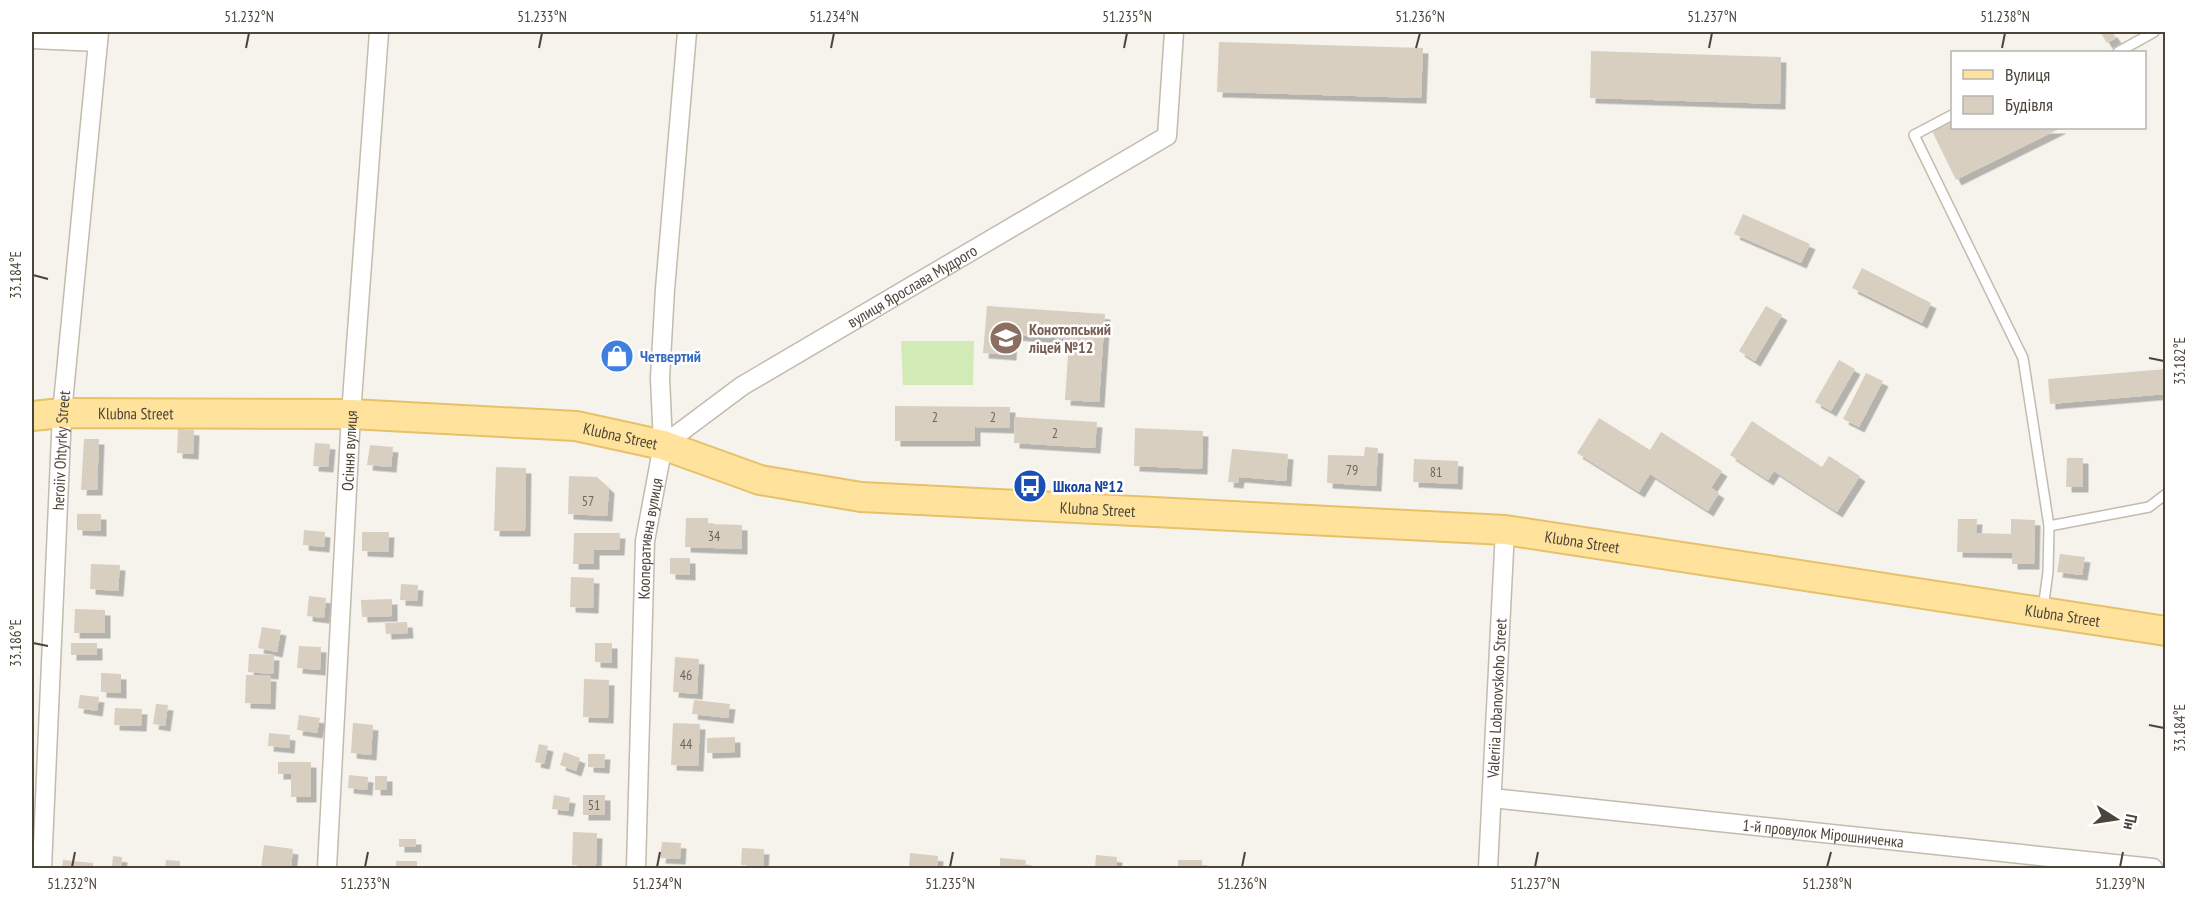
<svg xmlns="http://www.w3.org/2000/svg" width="2197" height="900" font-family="'PT Sans Narrow',sans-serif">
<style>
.green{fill:#d2eab5}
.building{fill:#d8cfc1;filter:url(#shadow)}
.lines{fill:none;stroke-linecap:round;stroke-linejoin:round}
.lane-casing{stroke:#c2bbae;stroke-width:12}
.street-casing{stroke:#c2bbae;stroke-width:21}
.primary-casing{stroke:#e6c16a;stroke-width:32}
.lane{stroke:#fff;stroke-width:9}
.street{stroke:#fff;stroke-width:18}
.primary{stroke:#ffe39c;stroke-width:28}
.ticks{fill:none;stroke:#4b4439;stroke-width:2}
.labels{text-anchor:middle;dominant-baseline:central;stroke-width:5;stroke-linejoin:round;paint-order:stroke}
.number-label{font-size:14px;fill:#6e675b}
.street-label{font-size:16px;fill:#4b4439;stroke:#fff}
.education-label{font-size:16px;font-weight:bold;fill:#785e54;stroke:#fff;text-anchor:start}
.shop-label{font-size:16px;font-weight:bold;fill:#366cbe;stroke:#fff;text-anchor:start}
.transit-label{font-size:16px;font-weight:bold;fill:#164399;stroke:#fff;text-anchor:start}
.neatline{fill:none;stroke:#4b4439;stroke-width:2}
.ticks-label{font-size:15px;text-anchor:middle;fill:#4b4439}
</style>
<defs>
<filter id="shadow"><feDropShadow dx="5.5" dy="5.5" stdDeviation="0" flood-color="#0004"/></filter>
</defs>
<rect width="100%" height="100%" fill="#f6f3ec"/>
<!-- green -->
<path class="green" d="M 901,341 L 974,341 L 973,385 L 903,385 Z"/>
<!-- building -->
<g class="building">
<path d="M 2100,32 L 2112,32 L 2116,38 L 2107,43 Z"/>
<path d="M 1219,42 L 1423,48 L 1421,98 L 1217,92 Z"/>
<path d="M 1591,51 L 1781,57 L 1780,104 L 1590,98 Z"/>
<path d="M 1952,121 L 1952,128 L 2061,128 L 1956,180 L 1932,131 Z"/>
<path d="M 1743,214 L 1810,244 L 1801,263 L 1734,234 Z"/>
<path d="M 1862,268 L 1931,303 L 1922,323 L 1852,288 Z"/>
<path d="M 987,306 L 1105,314 L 1099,402 L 1065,400 L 1069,339 L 1012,335 L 1011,355 L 983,353 Z"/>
<path d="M 1766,306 L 1782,315 L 1755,361 L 1739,351 Z"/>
<path d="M 1839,360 L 1855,369 L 1831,411 L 1815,402 Z"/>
<path d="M 2166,369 L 2166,394 L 2050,404 L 2048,379 Z"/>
<path d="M 1866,373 L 1883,381 L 1859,427 L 1843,419 Z"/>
<path d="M 895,406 L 1010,407 L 1009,428 L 975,427 L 975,441 L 895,441 Z"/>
<path d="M 1015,417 L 1097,422 L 1095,448 L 1014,443 Z"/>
<path d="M 1599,418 L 1650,450 L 1661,432 L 1722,471 L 1711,488 L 1719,493 L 1708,511 L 1650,474 L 1639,492 L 1577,453 Z"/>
<path d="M 1752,421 L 1822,467 L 1829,456 L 1860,476 L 1837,512 L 1774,471 L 1768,480 L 1730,455 Z"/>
<path d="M 1135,428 L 1203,431 L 1202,469 L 1134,466 Z"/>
<path d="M 178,429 L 194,430 L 193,454 L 177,453 Z"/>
<path d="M 84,439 L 99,439 L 97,490 L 81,490 Z"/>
<path d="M 315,443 L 330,444 L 328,467 L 313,466 Z"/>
<path d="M 370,445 L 393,447 L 391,467 L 367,465 Z"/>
<path d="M 1365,447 L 1378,448 L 1376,486 L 1327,483 L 1328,455 L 1364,456 Z"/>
<path d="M 1232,449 L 1288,454 L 1286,481 L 1239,477 L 1238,483 L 1228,482 Z"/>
<path d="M 2067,458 L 2083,458 L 2083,487 L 2066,487 Z"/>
<path d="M 1414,459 L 1458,461 L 1457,484 L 1413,482 Z"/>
<path d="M 496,467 L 526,468 L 525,531 L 494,531 Z"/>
<path d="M 569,476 L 597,477 L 609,488 L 607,516 L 568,514 Z"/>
<path d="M 77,514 L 101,514 L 101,531 L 77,530 Z"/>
<path d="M 686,518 L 708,518 L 708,524 L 742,525 L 742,549 L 685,547 Z"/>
<path d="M 1958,519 L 1977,519 L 1976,533 L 2011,534 L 2011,519 L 2035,520 L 2034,564 L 2012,564 L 2012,553 L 1957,552 Z"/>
<path d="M 304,530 L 325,532 L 324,547 L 303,545 Z"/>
<path d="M 362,532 L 389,532 L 388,552 L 362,551 Z"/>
<path d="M 574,533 L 620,533 L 619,550 L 594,550 L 594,564 L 573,564 Z"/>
<path d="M 2060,554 L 2085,557 L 2082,575 L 2057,572 Z"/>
<path d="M 670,558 L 690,558 L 690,575 L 670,574 Z"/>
<path d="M 91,564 L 120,565 L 118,591 L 90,589 Z"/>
<path d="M 571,577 L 594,578 L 593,608 L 570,607 Z"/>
<path d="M 401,584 L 418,585 L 417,601 L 400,600 Z"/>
<path d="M 309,596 L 326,598 L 324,618 L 307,616 Z"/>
<path d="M 392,599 L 392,616 L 362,617 L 361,600 Z"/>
<path d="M 75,609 L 105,610 L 105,633 L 74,633 Z"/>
<path d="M 407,622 L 408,633 L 386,634 L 385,623 Z"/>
<path d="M 262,627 L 281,630 L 277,652 L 258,648 Z"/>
<rect x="71" y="643" width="26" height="12"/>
<path d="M 595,643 L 612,643 L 612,663 L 595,662 Z"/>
<path d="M 299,646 L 321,647 L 320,670 L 297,668 Z"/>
<path d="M 249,654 L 274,655 L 273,674 L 248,672 Z"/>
<path d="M 675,657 L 699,659 L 697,694 L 673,692 Z"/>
<path d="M 101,673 L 121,674 L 121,693 L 101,692 Z"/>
<path d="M 246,675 L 271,676 L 270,704 L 245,703 Z"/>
<path d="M 584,679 L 609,680 L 608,718 L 583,717 Z"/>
<path d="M 80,695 L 99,697 L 97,711 L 78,708 Z"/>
<path d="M 694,700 L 730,704 L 728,718 L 692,714 Z"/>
<path d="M 156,704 L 168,705 L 165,726 L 153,724 Z"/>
<path d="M 115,708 L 142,709 L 141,726 L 114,725 Z"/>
<path d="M 299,715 L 320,718 L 317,733 L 297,730 Z"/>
<path d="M 353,723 L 373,725 L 371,755 L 351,753 Z"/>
<path d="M 673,723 L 700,724 L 698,766 L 671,765 Z"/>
<path d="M 269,733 L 290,735 L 289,748 L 268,746 Z"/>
<path d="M 735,737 L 735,752 L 707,753 L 707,738 Z"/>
<path d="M 539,744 L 548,746 L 544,764 L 535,762 Z"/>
<path d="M 564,752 L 580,758 L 576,771 L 560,765 Z"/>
<path d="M 588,754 L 605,754 L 604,768 L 588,767 Z"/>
<path d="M 278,762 L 311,762 L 311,797 L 291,797 L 291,774 L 278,774 Z"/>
<path d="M 349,775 L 368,777 L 367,790 L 348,788 Z"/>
<rect x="375" y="776" width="12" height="14"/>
<path d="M 554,795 L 570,798 L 568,811 L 552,809 Z"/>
<rect x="583" y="795" width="22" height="20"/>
<path d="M 573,832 L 597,833 L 596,866 L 572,865 Z"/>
<rect x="399" y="839" width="17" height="8"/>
<path d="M 662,842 L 681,843 L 680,859 L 660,858 Z"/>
<path d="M 264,845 L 293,849 L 291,868 L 261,868 Z"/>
<path d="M 742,848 L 764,849 L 763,866 L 741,865 Z"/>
<path d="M 910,853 L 938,856 L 937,868 L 909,868 Z"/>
<path d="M 1096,855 L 1117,857 L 1116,868 L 1095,868 Z"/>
<path d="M 113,856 L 122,857 L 121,868 L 112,868 Z"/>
<path d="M 1000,858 L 1026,860 L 1025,868 L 1000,868 Z"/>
<path d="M 63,860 L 93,863 L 93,868 L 62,868 Z"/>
<path d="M 166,860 L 180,861 L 180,868 L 165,868 Z"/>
<rect x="1178" y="860" width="24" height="8"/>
<rect x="396" y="861" width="21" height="7"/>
</g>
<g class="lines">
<defs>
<g id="lane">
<path d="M 2118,52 L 2154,32"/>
<path d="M 1952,115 L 1914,135 L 2023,358 L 2049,526 L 2048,572 L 2043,609"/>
<path d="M 2049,526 L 2149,507 L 2166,494"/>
</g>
<g id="street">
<path d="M 32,39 L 98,42"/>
<path id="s1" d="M 663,445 L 742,386 L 1167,136 L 1174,32"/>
<path id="s2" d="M 1492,798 L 2153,868"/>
<path id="s3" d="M 42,868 L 62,413 L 99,32"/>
<path id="s4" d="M 327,868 L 351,414 L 379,32"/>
<path id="s5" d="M 636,868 L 645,541 L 663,445 L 660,378 L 665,289 L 687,32"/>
<path id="s6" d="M 1488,868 L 1505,530"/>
</g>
<g id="primary">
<path id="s7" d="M 32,416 L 62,413 L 351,414 L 576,426 L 663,445 L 760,480 L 861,497 L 1505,530 L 2166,631"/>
</g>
</defs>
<!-- lane casing -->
<use href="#lane" class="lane-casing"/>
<!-- street casing -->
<use href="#street" class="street-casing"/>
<!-- primary casing -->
<use href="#primary" class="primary-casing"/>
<!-- lane -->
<use href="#lane" class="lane"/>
<!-- street -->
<use href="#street" class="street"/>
<!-- primary -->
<use href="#primary" class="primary"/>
</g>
<!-- ticks -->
<path class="ticks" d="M 246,48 L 249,33M 539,48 L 542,33M 831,48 L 834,33M 1124,48 L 1127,33M 1416,48 L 1420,33M 1709,48 L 1712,33M 2002,48 L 2005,33M 33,275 L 48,279M 2149,358 L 2164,361M 33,643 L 48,646M 2149,725 L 2164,728M 72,867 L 75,852M 365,867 L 368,852M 657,867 L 660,852M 950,867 L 953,852M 1242,867 L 1245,852M 1535,867 L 1538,852M 1827,867 L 1831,852M 2120,867 L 2123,852"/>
<!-- icons -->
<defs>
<symbol id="school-disc" viewBox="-11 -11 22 22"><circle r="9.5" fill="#8d6e63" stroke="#fff"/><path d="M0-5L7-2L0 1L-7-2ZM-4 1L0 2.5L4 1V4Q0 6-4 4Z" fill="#fff"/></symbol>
<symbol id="shop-disc" viewBox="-11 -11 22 22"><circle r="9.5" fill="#3f7fe0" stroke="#fff"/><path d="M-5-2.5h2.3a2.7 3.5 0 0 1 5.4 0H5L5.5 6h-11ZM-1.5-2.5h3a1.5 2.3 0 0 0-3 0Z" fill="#fff"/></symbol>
<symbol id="bus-disc" viewBox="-11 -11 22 22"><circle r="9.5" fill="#1a4fb4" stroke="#fff"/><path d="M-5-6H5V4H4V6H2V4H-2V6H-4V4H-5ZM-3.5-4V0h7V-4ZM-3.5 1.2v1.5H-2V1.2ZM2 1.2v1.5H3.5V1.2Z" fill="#fff"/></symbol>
</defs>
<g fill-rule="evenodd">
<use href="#school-disc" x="987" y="319" width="38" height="38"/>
<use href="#shop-disc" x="598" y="337" width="38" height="38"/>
<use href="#bus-disc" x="1011" y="467" width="38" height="38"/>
</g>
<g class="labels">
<!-- number labels -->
<g class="number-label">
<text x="935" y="417">2</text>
<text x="993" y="417">2</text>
<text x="1055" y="433">2</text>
<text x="1352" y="470">79</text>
<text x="1436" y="472">81</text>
<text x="588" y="501">57</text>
<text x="714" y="536">34</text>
<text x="686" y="675">46</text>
<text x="686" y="744">44</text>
<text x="594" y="805">51</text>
</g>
<!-- street labels -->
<g class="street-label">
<text stroke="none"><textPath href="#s1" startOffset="296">вулиця Ярослава Мудрого</textPath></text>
<text stroke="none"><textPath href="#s7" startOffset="104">Klubna Street</textPath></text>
<text stroke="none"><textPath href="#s7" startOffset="590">Klubna Street</textPath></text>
<text stroke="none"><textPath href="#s3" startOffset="418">heroiiv Ohtyrky Street</textPath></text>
<text stroke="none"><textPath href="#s4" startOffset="418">Осіння вулиця</textPath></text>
<text stroke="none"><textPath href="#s7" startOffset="1076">Klubna Street</textPath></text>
<text stroke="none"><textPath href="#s5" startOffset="330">Кооперативна вулиця</textPath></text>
<text stroke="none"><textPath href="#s7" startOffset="1562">Klubna Street</textPath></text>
<text stroke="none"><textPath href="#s7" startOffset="2048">Klubna Street</textPath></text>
<text stroke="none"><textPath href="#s6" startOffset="170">Valeriia Lobanovskoho Street</textPath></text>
<text stroke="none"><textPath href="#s2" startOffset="333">1-й провулок Мірошниченка</textPath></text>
</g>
<!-- education labels -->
<g class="education-label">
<text x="1029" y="329">Конотопський<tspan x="1029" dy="18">ліцей №12</tspan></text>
</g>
<!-- shop labels -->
<g class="shop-label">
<text x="640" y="356">Четвертий</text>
</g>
<!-- transit labels -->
<g class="transit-label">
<text x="1053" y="486">Школа №12</text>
</g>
</g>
<!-- border -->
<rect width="2197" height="900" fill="none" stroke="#ffffff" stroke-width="66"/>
<!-- legend -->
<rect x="1951" y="51" width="195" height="78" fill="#ffffff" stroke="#b7b4b0" stroke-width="1.5"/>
<rect x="1963" y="70" width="30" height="9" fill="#ffe39c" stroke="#b7b4b0" stroke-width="1.5"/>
<text x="2005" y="81" font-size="18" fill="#4b4439">Вулиця</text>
<rect x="1963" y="96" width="30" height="18" fill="#d8cfc1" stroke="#b7b4b0" stroke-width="1.5"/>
<text x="2005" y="111" font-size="18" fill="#4b4439">Будівля</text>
<!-- north arrow -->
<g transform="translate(2116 819) rotate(102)" stroke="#ffffff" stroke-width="4.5" paint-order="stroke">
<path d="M0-4.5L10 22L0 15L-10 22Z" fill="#4b4439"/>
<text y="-9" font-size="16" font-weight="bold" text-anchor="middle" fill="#4b4439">Пн</text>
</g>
<rect x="33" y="33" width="2131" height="834" class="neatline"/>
<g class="ticks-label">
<text x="249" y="22">51.232°N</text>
<text x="542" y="22">51.233°N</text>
<text x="834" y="22">51.234°N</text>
<text x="1127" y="22">51.235°N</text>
<text x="1420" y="22">51.236°N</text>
<text x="1712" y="22">51.237°N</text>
<text x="2005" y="22">51.238°N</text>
<text transform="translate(16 275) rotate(-90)" y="5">33.184°E</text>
<text transform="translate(2180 361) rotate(-90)" y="5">33.182°E</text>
<text transform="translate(16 643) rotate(-90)" y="5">33.186°E</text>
<text transform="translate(2180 728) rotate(-90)" y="5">33.184°E</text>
<text x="72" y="889">51.232°N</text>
<text x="365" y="889">51.233°N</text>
<text x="657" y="889">51.234°N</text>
<text x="950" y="889">51.235°N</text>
<text x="1242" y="889">51.236°N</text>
<text x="1535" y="889">51.237°N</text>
<text x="1827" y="889">51.238°N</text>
<text x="2120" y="889">51.239°N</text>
</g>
</svg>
